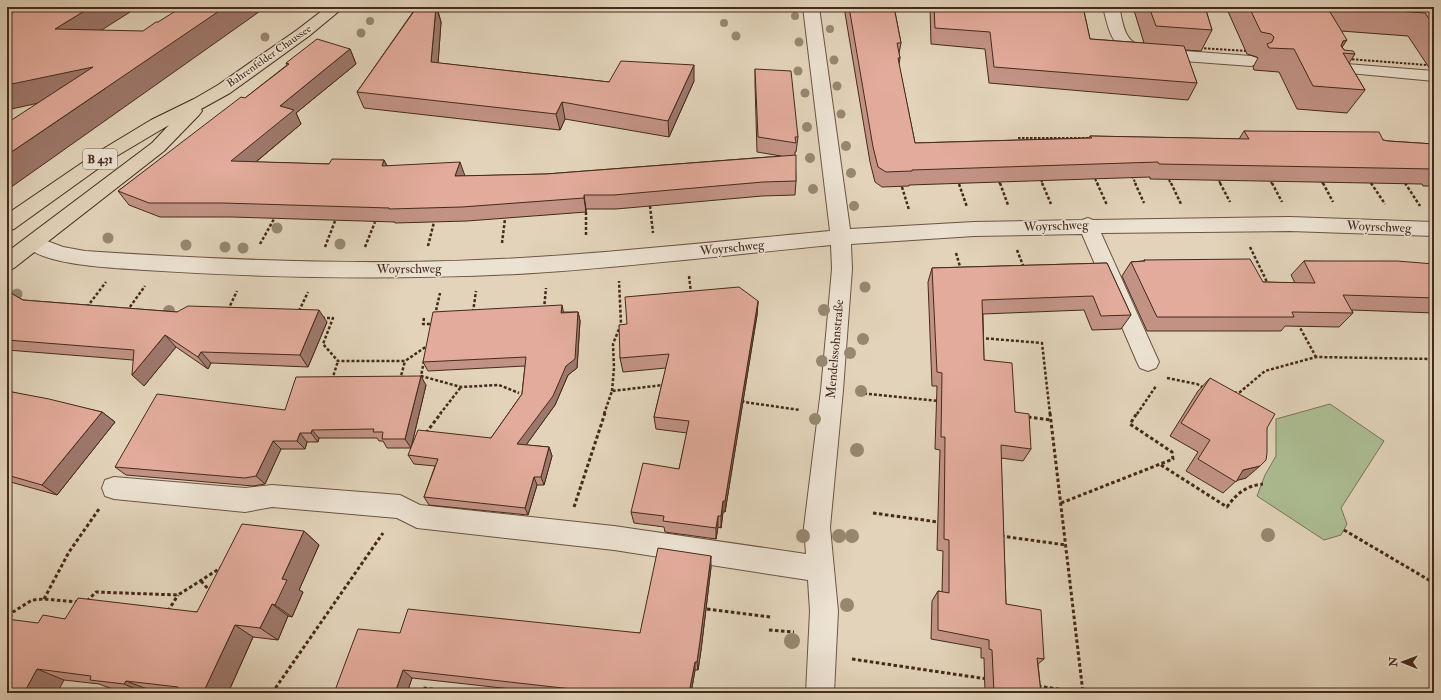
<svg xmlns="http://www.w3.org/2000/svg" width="1441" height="700" font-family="'IM FELL Double Pica',serif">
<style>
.green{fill:#adbe94;stroke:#797458}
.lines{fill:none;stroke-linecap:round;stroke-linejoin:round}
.minor-casing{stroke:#6c5443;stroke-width:2}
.major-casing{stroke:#452a1b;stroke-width:2}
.path-far2{stroke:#452a1b;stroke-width:2;stroke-dasharray:2.5 1.5;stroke-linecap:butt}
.path-far1{stroke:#452a1b;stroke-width:2.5;stroke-dasharray:3 2;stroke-linecap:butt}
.path{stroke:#452a1b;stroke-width:3;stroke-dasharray:3.5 2.5;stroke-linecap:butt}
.minor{fill:#ece2d2;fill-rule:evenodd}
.major{fill:#e2d3ba;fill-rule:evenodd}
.path-bridge{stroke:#452a1b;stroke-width:2;stroke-dasharray:2.5 1.5;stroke-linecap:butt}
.tree{fill:#978770}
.wall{fill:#c29385;stroke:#452a1b}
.shaded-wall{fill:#9e786c;stroke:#452a1b}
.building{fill:#e2ab9b;stroke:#452a1b}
.labels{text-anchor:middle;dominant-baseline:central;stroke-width:3;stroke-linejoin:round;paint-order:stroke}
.far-street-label{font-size:11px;fill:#452a1b;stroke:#ece2d2}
.shield{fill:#ece2d2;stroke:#776152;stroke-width:1}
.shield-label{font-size:12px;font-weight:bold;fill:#452a1b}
.street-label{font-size:13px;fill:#452a1b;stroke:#ece2d2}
</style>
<rect width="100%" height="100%" fill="#e2d3ba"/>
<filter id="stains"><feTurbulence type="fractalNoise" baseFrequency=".005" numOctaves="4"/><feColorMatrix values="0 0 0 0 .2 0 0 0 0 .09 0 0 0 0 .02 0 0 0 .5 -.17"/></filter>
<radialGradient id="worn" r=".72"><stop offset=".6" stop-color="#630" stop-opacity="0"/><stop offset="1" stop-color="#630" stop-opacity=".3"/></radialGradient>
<!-- green -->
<path class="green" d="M 1330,404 L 1384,441 L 1341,508 L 1347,524 L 1341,535 L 1324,540 L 1257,496 L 1265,475 L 1276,456 L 1276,419 Z"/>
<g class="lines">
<defs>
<g id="minor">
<path d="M 803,7 L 819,7 L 850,229 L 974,222 L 1082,220 L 1088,218 L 1093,220 L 1290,217 L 1434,222 L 1434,236 L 1290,231 L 1101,233 L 1159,362 L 1156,368 L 1148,371 L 1140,368 L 1137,362 L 1082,234 L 974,236 L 851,244 L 852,269 L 843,390 L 830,527 L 838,611 L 834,693 L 806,693 L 810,611 L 808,580 L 614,550 L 417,528 L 397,518 L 272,507 L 245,512 L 114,499 L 105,496 L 102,488 L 105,480 L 114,477 L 245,488 L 272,485 L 400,495 L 420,505 L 614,526 L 806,554 L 804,527 L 821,390 L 832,269 L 831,245 C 727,255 622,268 517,274 C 393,280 269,278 145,270 C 119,268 37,266 24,243 L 27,238 L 34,236 L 63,247 L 85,251 C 191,258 297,263 404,262 C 546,261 689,244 830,231 Z"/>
<path d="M 1103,7 L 1119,7 C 1124,26 1123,41 1145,48 L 1251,56 L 1257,58 L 1259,61 L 1257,64 L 1251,66 L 1143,58 C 1112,50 1110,35 1103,7 Z"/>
<path d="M 1334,63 L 1434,71 L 1434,81 L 1328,71 L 1326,68 L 1328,65 Z"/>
</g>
<path id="major" d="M 327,7 L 344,7 L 309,36 L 230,93 L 201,109 L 202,111 L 199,115 L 164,151 L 14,268 L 7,271 L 7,252 L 152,143 L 169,125 L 110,160 L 14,229 L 7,231 L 7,214 L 98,152 L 151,120 L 194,99 L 218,85 L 297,30 Z"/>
</defs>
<!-- minor casing -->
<use href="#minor" class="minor-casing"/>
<!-- major casing -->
<use href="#major" class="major-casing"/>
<!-- path-far2 -->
<g class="path-far2">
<path d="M 1018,138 L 1092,138"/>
<path d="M 1132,176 L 1136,184"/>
<path d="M 1095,179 L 1098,184"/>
<path d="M 1041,180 L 1043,184"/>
<path d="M 1169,180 L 1171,184"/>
<path d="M 1219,181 L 1221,184"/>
<path d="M 999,182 L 1000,184"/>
<path d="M 1271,182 L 1272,184"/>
<path d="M 1322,182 L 1323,184"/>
<path d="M 1404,182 L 1406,184"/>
<path d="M 1371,183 L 1372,184"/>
</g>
<!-- path-far1 -->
<g class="path-far1">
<path d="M 1000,183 L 1008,205"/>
<path d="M 1042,183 L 1051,204"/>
<path d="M 1097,183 L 1107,205"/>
<path d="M 1135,183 L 1144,203"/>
<path d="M 1171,183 L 1181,204"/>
<path d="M 1220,183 L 1230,202"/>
<path d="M 1272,183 L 1282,202"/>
<path d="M 1323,183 L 1333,202"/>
<path d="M 1371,183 L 1385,204"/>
<path d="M 1405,183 L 1420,206"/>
<path d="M 959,184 L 967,207"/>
<path d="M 902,187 L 909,210"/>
<path d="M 650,206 L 653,233"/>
<path d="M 586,212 L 586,237"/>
<path d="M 502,243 L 505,219"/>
<path d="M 260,244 L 274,219"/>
<path d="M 428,246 L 434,222"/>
<path d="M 325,247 L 335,221"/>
<path d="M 365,247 L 375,222"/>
<path d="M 1250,247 L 1269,286"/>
<path d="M 1017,250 L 1024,268"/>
<path d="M 956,253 L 961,270"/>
<path d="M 689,276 L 691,293"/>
<path d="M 87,307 L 106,282"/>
<path d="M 544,309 L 546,288"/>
<path d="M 228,310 L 237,291"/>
<path d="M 127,311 L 145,286"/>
<path d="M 299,311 L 308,292"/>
<path d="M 473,312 L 476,291"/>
<path d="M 435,315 L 440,293"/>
<path d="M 322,318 L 333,318 L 323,344 L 338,361 L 405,361 L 427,346"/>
<path d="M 424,318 L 423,324 L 433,324"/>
<path d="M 1298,324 L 1316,357"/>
<path d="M 981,338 L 1042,343 L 1050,414"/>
<path d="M 424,361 L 421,376 L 461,387 L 499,385 L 519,393"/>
<path d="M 1167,378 L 1197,384 L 1204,388"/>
<path d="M 332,380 L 338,361"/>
<path d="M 400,380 L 405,361"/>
<path d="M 612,391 L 614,368 L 613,344 L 621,324 L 619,281"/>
<path d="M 859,393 L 939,401"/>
<path d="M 1234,393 L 1240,392 L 1265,371 L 1316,357 L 1434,359"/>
<path d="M 742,400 L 744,402 L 800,410"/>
<path d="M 440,414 L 461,387"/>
<path d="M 604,414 L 612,391 L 663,385"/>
<path d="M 1137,414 L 1156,386"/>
</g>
<!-- path -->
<g class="path">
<path d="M 1050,413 L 1083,693"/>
<path d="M 1028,417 L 1051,420"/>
<path d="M 426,433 L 441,413"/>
<path d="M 1161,465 L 1227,507 C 1237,493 1246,486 1263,484"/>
<path d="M 1061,503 L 1173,459 L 1172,452 L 1130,424 L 1137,413"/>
<path d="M 574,507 L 605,413"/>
<path d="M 873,513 L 938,522"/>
<path d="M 1344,530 L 1434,583"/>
<path d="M 1001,536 L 1066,545"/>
<path d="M 201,581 L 210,591"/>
<path d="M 44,599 L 69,552 L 99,509"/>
<path d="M 87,601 L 96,592 L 178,595 L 222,567"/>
<path d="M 707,609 L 770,617"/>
<path d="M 168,611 L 178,595"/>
<path d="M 7,623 L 13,612 L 32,600 L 44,599 L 78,602"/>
<path d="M 769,630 L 794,632"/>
<path d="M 852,659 L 987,679"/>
<path d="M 1038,686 L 1083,693"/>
<path d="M 272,693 L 383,533"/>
<path d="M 421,693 L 423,688 L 466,693"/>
</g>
<!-- minor -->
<use href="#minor" class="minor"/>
<!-- major -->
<use href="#major" class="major"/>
<!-- path-bridge -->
<g class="path-bridge">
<path d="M 1200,48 L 1246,51"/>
<path d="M 1348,59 L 1427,65"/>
</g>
</g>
<!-- trees -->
<g class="tree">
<circle cx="795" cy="16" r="4"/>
<circle cx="370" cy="21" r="4"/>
<circle cx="724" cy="23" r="4"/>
<circle cx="830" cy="29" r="4"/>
<circle cx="361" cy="33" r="4.5"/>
<circle cx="736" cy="36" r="4.5"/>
<circle cx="265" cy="37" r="4.5"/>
<circle cx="799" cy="42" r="4.5"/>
<circle cx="834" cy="60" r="4.5"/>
<circle cx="798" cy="71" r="4.5"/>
<circle cx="837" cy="86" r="4.5"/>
<circle cx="805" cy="93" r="4.5"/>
<circle cx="841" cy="114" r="4.5"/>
<circle cx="807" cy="127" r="5"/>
<circle cx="846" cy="146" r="5"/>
<circle cx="810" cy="158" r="5"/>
<circle cx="851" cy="173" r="5"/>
<circle cx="813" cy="189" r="5"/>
<circle cx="854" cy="206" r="5"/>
<circle cx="277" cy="228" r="5.5"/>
<circle cx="108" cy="238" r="5.5"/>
<circle cx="340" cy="244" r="5.5"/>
<circle cx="186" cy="245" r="5.5"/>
<circle cx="225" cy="247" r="5.5"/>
<circle cx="243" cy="248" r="5.5"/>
<circle cx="865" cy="287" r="5.5"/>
<circle cx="17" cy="294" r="5.5"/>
<circle cx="824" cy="310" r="6"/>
<circle cx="169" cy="311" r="6"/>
<circle cx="863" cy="339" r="6"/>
<circle cx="850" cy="353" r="6"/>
<circle cx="822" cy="361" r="6"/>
<circle cx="861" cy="391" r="6"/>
<circle cx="815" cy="419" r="6"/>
<circle cx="857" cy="450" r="7"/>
<circle cx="1268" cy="535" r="7"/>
<circle cx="803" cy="536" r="7"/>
<circle cx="839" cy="536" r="7"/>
<circle cx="852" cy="536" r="7"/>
<circle cx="847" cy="605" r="7"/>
<circle cx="792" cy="641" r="8"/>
</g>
<!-- wall -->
<g class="wall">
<path d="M 400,7 L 437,7 L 441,22 L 438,63 L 609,82 L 694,81 L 669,137 L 565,119 L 560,130 L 364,108 L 357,92 L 415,9 Z"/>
<path d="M 844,7 L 894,7 L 901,43 L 899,53 L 900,58 L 899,65 L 915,143 L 1089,138 L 1090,136 L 1239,139 L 1244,131 L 1383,140 L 1388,141 L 1434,144 L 1434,186 L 1423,186 L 1422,184 L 1150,179 L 1150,177 L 909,185 L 909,186 L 882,187 L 875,182 L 870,162 Z"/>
<path d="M 930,7 L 1083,7 L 1090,39 L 1144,43 L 1133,7 L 1205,7 L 1212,30 L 1201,51 L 1185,50 L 1197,83 L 1188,100 L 989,83 L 985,49 L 931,44 Z"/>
<path d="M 1226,7 L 1434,7 L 1434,70 L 1430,69 L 1408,36 L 1341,31 L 1342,47 L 1344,50 L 1355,54 L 1349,63 L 1365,90 L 1347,113 L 1297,109 L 1279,72 L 1254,70 L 1253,67 L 1258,58 L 1257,57 L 1247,54 Z"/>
<path d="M 350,49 L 356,64 L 296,113 L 301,124 L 256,162 L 329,164 L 384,160 L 387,166 L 464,176 L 546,174 L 781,156 L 757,152 L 755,84 L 755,69 L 798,137 L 796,152 L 795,152 L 795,155 L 796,181 L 795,195 L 762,196 L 616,209 L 586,209 L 586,212 L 467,221 L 395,223 L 395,222 L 232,217 L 160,217 L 129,205 L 118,191 L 245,98 L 287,65 L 286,63 Z"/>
<path d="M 1144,260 L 1263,282 L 1295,283 L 1291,275 L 1304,261 L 1434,264 L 1434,313 L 1352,310 L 1353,313 L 1339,327 L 1285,326 L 1281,331 L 1147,331 L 1122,276 L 1131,262 L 1143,261 Z"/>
<path d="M 1107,263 L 1131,315 L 1121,329 L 1092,330 L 1084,310 L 983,314 L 984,360 L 1015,412 L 1031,449 L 1023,461 L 1001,458 L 1006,604 L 1044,659 L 1038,664 L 1041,693 L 985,693 L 984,658 L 981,658 L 981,648 L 931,639 L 932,601 L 938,591 L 942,592 L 943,551 L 937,550 L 940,450 L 935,449 L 937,386 L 932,386 L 928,282 L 932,268 Z"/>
<path d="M 7,291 L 23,300 L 177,312 L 327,322 L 308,367 L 211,363 L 208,369 L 176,347 L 144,386 L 133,360 L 7,350 Z"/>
<path d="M 758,301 L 757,315 L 725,512 L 723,512 L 721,528 L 718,527 L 716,539 L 665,532 L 664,527 L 634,523 L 631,512 L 679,469 L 687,433 L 656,429 L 654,417 L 666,368 L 623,372 L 620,358 L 627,324 Z"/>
<path d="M 564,312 L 578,312 L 580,321 L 577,368 L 568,375 L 555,405 L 526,445 L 549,447 L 552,456 L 544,485 L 537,485 L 528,515 L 429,505 L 424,497 L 435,466 L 414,464 L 408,455 L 491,438 L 522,394 L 525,366 L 428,371 L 423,362 Z"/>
<path d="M 1210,378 L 1267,428 L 1246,478 L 1237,480 L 1223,493 L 1186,471 L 1198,452 L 1170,436 L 1198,391 Z"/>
<path d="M 426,385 L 411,448 L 387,448 L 383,441 L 379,441 L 377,438 L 319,438 L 318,442 L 307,442 L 305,449 L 281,449 L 265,484 L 253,486 L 126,475 L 115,467 L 285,410 Z"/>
<path d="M 7,391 L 102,412 L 115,422 L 57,495 L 7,481 Z"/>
<path d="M 304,531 L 319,545 L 299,590 L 303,592 L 292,617 L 288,616 L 278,640 L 253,637 L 228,693 L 171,693 L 150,690 L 148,693 L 140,693 L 115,690 L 99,684 L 64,680 L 7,693 L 38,623 L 65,619 L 197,612 Z"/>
<path d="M 711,567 L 701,650 L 698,670 L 695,670 L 691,693 L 547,693 L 412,678 L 407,693 L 334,693 L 400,633 L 640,633 Z"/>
<path d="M 938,689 L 974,693 L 935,693 Z"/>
</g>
<!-- shaded-wall -->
<g class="shaded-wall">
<path d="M 91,7 L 138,7 L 70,50 L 55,29 Z"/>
<path d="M 225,7 L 266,7 L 7,190 L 7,155 L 106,88 L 7,110 L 7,85 Z"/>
<path d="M 436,7 L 441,22 L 437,78 L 431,62 Z"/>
<path d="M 1347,40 L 1331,63 L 1343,41 Z"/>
<path d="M 350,49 L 356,64 L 296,113 L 301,124 L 240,175 L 231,161 L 280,106 Z"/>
<path d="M 694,65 L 694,81 L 669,137 L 668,121 Z"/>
<path d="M 562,102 L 565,119 L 560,130 L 556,114 Z"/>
<path d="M 384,160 L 391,174 L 382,166 Z"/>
<path d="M 460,162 L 465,176 L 455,176 Z"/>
<path d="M 584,195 L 586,209 L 586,212 L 584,198 Z"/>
<path d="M 758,301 L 757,315 L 725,512 L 725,501 Z"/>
<path d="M 562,305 L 564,315 L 561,313 Z"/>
<path d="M 319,310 L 327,322 L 308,367 L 300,355 Z"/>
<path d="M 578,312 L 580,321 L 577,368 L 568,375 L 555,405 L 521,452 L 517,444 L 566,366 Z"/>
<path d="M 165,335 L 176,347 L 144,386 L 132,375 Z"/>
<path d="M 201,352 L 211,363 L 208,369 L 198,357 Z"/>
<path d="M 421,376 L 426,385 L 411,448 L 405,439 Z"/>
<path d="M 102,412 L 115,422 L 57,495 L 42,485 Z"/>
<path d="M 312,430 L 319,438 L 318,442 L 311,433 Z"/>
<path d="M 300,433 L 307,442 L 305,449 L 297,441 Z"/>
<path d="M 273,441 L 281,449 L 265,484 L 256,476 Z"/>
<path d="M 549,447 L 552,456 L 544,485 L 541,477 Z"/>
<path d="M 1260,466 L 1246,478 L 1235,481 L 1243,470 Z"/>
<path d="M 534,477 L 537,485 L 528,515 L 525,508 Z"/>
<path d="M 723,501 L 723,512 L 721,528 L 721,516 Z"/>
<path d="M 718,516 L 718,527 L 716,539 L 716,528 Z"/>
<path d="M 304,531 L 319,545 L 299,590 L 303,592 L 292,617 L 275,605 L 282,579 Z"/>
<path d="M 711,556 L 711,567 L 701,650 L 698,670 L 697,662 Z"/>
<path d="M 272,604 L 288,616 L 278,640 L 260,628 Z"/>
<path d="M 235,625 L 253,637 L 228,693 L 203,693 Z"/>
<path d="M 695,662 L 695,670 L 691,693 L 689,693 Z"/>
<path d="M 37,669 L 64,680 L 57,693 L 24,693 Z"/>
<path d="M 403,670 L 412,678 L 407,693 L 395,693 Z"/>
<path d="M 126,681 L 150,690 L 148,693 L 145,693 L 124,684 Z"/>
</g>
<!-- building -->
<g class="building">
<path d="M 14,7 L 91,7 L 55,29 L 143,31 L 156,22 L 158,22 L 182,7 L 225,7 L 7,155 L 7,123 L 93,67 L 7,85 L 7,23 L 9,22 Z"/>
<path d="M 417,7 L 436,7 L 431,62 L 609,82 L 621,61 L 694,65 L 668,121 L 562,102 L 556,114 L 357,92 Z"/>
<path d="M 849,7 L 894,7 L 901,43 L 897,43 L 900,58 L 898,58 L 915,143 L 1092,138 L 1090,136 L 1249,139 L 1244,131 L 1379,132 L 1383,140 L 1388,141 L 1434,144 L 1434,169 L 1159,164 L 1158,162 L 912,170 L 912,171 L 886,172 L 878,167 L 873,147 Z"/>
<path d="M 934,7 L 1083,7 L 1090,39 L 1184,46 L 1197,83 L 994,67 L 990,32 L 935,28 Z"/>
<path d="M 1149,7 L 1205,7 L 1212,30 L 1156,26 Z"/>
<path d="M 1249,7 L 1327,7 L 1347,40 L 1343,41 L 1341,46 L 1344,50 L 1353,51 L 1355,54 L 1343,53 L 1365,90 L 1313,86 L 1294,49 L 1269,48 L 1267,44 L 1272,42 L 1274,37 L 1271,34 L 1261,32 Z"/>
<path d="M 1339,7 L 1434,7 L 1434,26 L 1425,13 Z"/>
<path d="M 317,39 L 350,49 L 280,106 L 294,110 L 231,161 L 329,164 L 332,159 L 384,160 L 382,166 L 460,162 L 455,176 L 546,174 L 796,155 L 796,181 L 763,182 L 614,195 L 584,195 L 584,198 L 462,207 L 389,209 L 389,208 L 223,203 L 149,203 L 118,191 L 241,97 L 245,98 L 289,64 L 286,63 Z"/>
<path d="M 755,69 L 791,71 L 798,137 L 795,137 L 796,143 L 758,137 Z"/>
<path d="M 1250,259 L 1263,282 L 1315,283 L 1304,261 L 1397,261 L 1434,264 L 1434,298 L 1343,295 L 1353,313 L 1292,312 L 1294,317 L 1157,317 L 1131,262 L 1145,261 L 1144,260 Z"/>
<path d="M 1107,263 L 1131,315 L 1101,316 L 1093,296 L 982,300 L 984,360 L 1012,363 L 1015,412 L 1029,414 L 1031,449 L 1001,445 L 1006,604 L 1041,610 L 1044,659 L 1037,658 L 1041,693 L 994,693 L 992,650 L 989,649 L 989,640 L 938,630 L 938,591 L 949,593 L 949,540 L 944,539 L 945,437 L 941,437 L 942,373 L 937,372 L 932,268 Z"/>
<path d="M 739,287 L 758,301 L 725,501 L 723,501 L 721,516 L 718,516 L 716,528 L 663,521 L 664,516 L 631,512 L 643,463 L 679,469 L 689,421 L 654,417 L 669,354 L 620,358 L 619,325 L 627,324 L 625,297 Z"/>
<path d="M 7,291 L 23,300 L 177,312 L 188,306 L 319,310 L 300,355 L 201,352 L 198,357 L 165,335 L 132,375 L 134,350 L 7,340 Z"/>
<path d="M 562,305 L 561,313 L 578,312 L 575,359 L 566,366 L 553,396 L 517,444 L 549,447 L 541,477 L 534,477 L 525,508 L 424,497 L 438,459 L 408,455 L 418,430 L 491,438 L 522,394 L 526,357 L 423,362 L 433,312 Z"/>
<path d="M 421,376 L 405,439 L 382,439 L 383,432 L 373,432 L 374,429 L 312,430 L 311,433 L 300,433 L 297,441 L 273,441 L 256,476 L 245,478 L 115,467 L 157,394 L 285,410 L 296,377 Z"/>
<path d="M 1210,378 L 1275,414 L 1267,428 L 1267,453 L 1266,460 L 1260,466 L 1243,470 L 1236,482 L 1198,459 L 1210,440 L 1181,423 Z"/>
<path d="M 7,391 L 49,399 L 102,412 L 42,485 L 7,475 Z"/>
<path d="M 242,524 L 304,531 L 282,579 L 287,580 L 275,605 L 272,604 L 260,628 L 235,625 L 203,693 L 177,690 L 178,687 L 126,681 L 124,684 L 90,680 L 91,676 L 37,669 L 24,693 L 7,693 L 7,619 L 38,623 L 43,615 L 65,619 L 78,598 L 197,612 Z"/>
<path d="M 658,548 L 711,556 L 700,641 L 697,662 L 695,662 L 689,693 L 607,693 L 403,670 L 395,693 L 334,693 L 358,629 L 400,633 L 408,609 L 640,633 Z"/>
<path d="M 938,689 L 974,693 L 939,693 Z"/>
</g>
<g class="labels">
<!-- far-street labels -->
<g class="far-street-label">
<text transform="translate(269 56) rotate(-35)">Bahrenfelder Chaussee</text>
</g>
<!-- shield labels -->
<rect class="shield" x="83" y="149" width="34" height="20" rx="3"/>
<g class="shield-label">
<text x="100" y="159">B 431</text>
</g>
<!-- street labels -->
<g class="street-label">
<text transform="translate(1056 226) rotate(-2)">Woyrschweg</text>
<text transform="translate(1379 227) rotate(2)">Woyrschweg</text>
<text transform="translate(732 248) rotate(-6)">Woyrschweg</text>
<text transform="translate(409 269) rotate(-1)">Woyrschweg</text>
<text transform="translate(835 349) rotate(-85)">Mendelssohnstraße</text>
</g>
</g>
<!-- margin -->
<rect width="1441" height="700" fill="none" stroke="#e2d3ba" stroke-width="24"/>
<rect x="8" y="8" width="1425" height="684" fill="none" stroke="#452a1b" stroke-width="2"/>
<rect x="12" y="12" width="1417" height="676" fill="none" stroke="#452a1b"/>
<!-- north arrow -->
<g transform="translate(1403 662) rotate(271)" stroke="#ece2d2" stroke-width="3" paint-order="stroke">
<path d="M0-3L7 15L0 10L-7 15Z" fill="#452a1b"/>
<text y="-6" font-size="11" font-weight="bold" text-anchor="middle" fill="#452a1b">N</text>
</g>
<rect width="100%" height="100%" filter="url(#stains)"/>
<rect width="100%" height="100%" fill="url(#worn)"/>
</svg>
